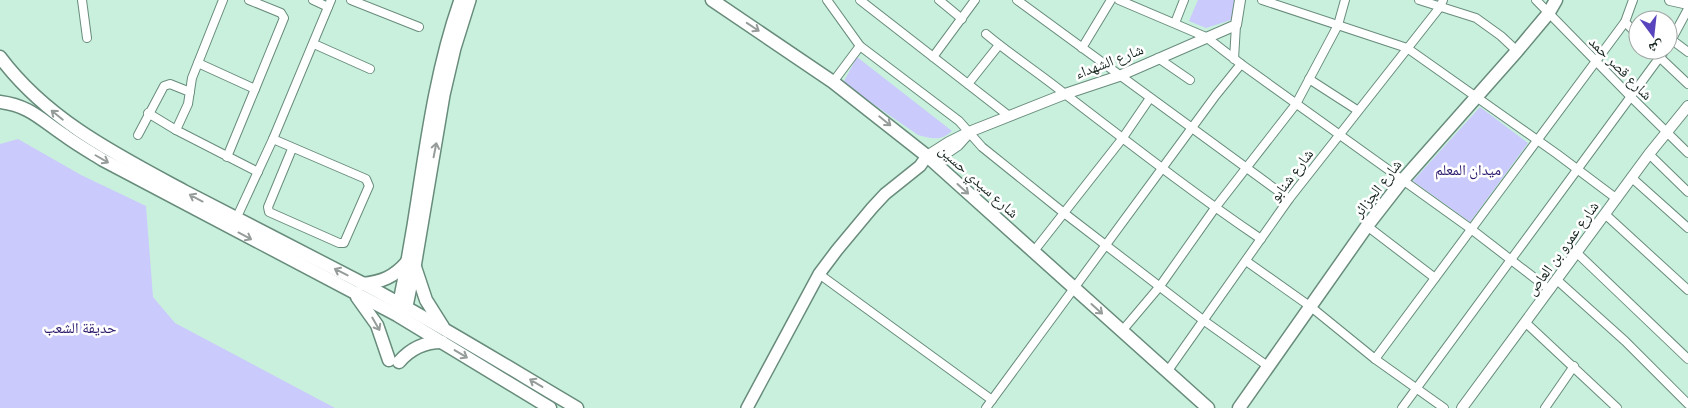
<svg xmlns="http://www.w3.org/2000/svg" width="1688" height="408" font-family="'IBM Plex Sans','Noto Naskh Arabic',sans-serif">
<style>
.green{fill:#cacafc}
.lines{fill:none;stroke-linecap:round;stroke-linejoin:round}
.minor-casing{stroke:#688c7c;stroke-width:10}
.tertiary-casing{stroke:#688c7c;stroke-width:12}
.secondary-casing{stroke:#688c7c;stroke-width:14}
.primary-casing{stroke:#688c7c;stroke-width:15}
.minor{stroke:#fff;stroke-width:8}
.tertiary{stroke:#fff;stroke-width:10}
.secondary{stroke:#fff;stroke-width:11}
.primary{stroke:#fff;stroke-width:12}
.oneway{stroke:#969c99}
.labels{text-anchor:middle;dominant-baseline:central;stroke-width:5;stroke-linejoin:round;paint-order:stroke}
.street-label{font-size:15px;fill:#15241d;stroke:#fff}
.park-label{font-size:15px;fill:#2b186c;stroke:#fff}
</style>
<rect width="100%" height="100%" fill="#c9f0dd"/>
<!-- green -->
<g class="green">
<path d="M 1198,0 L 1242,0 L 1234,19 L 1206,28 L 1189,21 Z"/>
<path d="M 857,57 L 952,131 C 941,141 932,139 918,135 L 843,83 Z"/>
<path d="M 1480,107 L 1528,143 L 1470,222 L 1413,181 Z"/>
<path d="M 18,139 L 81,175 L 146,206 L 153,297 L 175,323 L 335,408 L 0,408 L 0,144 Z"/>
</g>
<g class="lines">
<defs>
<g id="minor">
<path d="M 82,0 L 87,38"/>
<path d="M 223,0 L 192,78 L 188,104 L 176,130 L 258,172"/>
<path d="M 249,0 L 281,13 L 284,18 L 255,89"/>
<path d="M 313,0 L 328,7"/>
<path d="M 351,0 L 419,27"/>
<path d="M 827,0 L 860,46"/>
<path d="M 860,0 L 1009,116"/>
<path d="M 939,0 L 962,19"/>
<path d="M 1017,0 L 1289,199"/>
<path d="M 1119,0 L 1206,37 L 1241,64 L 1471,229 L 1550,290"/>
<path d="M 1262,0 L 1407,48 L 1557,154 L 1617,199"/>
<path d="M 1419,0 L 1476,18 L 1501,36 L 1517,51"/>
<path d="M 1536,0 L 1631,97 L 1688,153"/>
<path d="M 1625,22 L 1638,35"/>
<path d="M 1175,23 L 1184,0"/>
<path d="M 986,34 C 1011,55 1039,73 1065,94 C 1129,143 1193,193 1261,239"/>
<path d="M 1672,40 L 1688,52"/>
<path d="M 314,44 L 370,69"/>
<path d="M 1668,46 L 1688,9"/>
<path d="M 1082,48 L 1111,0"/>
<path d="M 1652,50 L 1688,84"/>
<path d="M 933,57 L 975,0"/>
<path d="M 1158,58 L 1190,80"/>
<path d="M 1234,59 L 1236,25"/>
<path d="M 198,63 L 255,89 L 227,157"/>
<path d="M 1309,79 L 1357,110"/>
<path d="M 833,82 L 860,46 L 959,121 L 982,147 L 1064,213 L 1203,320 L 1269,367"/>
<path d="M 968,84 L 999,45"/>
<path d="M 148,113 L 176,130"/>
<path d="M 138,135 L 164,86 L 170,84 L 190,92"/>
<path d="M 273,139 L 366,179 L 369,186 L 344,243 L 339,243 L 269,212 L 268,207 L 292,149"/>
<path d="M 1649,154 L 1688,192"/>
<path d="M 1632,178 L 1688,228"/>
<path d="M 1606,215 L 1688,290"/>
<path d="M 236,219 L 273,139 L 331,0"/>
<path d="M 1367,226 L 1435,278"/>
<path d="M 1034,251 L 1122,139 L 1150,98"/>
<path d="M 1577,253 L 1688,359"/>
<path d="M 1246,261 L 1311,307 L 1375,359 L 1625,22 L 1633,0"/>
<path d="M 819,274 L 992,400"/>
<path d="M 1557,280 L 1625,341 L 1688,404"/>
<path d="M 1526,323 L 1617,408"/>
<path d="M 1122,331 L 1160,286 L 1215,208 L 1296,104 L 1338,25 L 1345,0"/>
<path d="M 1375,359 L 1444,408"/>
<path d="M 1167,372 L 1289,199 L 1440,7 L 1443,0"/>
<path d="M 986,408 L 1216,95 L 1241,64"/>
<path d="M 1402,408 L 1665,50"/>
<path d="M 1545,408 L 1574,366"/>
</g>
<g id="tertiary">
<path d="M 1670,0 L 1688,4"/>
<path d="M 927,156 L 949,142 L 969,132 L 1065,94 L 1119,76 L 1236,25 L 1240,0"/>
<path d="M 933,162 L 958,145 L 967,135"/>
<path d="M 1462,408 L 1649,154 L 1688,106"/>
</g>
<g id="secondary">
<path d="M 397,312 C 405,273 412,234 418,194 C 428,129 438,62 460,0"/>
<path d="M 405,316 L 415,267 L 444,95 L 455,48 L 470,0"/>
<path d="M 747,408 L 819,274 L 837,250 L 872,208 L 885,194 L 920,166 L 927,156"/>
</g>
<g id="primary">
<path d="M 712,0 L 833,82 L 927,156 L 1208,408"/>
<path d="M 0,57 C 47,120 117,155 184,191 C 243,222 303,252 362,283 C 435,322 506,366 577,408"/>
<path d="M 0,102 C 30,106 40,119 64,135 C 76,144 90,152 103,160 L 397,315 L 550,408"/>
<path d="M 415,267 L 426,300 L 443,327"/>
<path d="M 362,284 C 382,282 394,277 407,262"/>
<path d="M 357,297 L 377,325 L 389,360"/>
<path d="M 399,362 C 410,349 425,342 442,342"/>
<path d="M 1239,408 L 1367,226 L 1402,181 L 1517,51 L 1548,14 L 1556,0"/>
</g>
</defs>
<!-- minor casing -->
<use href="#minor" class="minor-casing"/>
<!-- tertiary casing -->
<use href="#tertiary" class="tertiary-casing"/>
<!-- secondary casing -->
<use href="#secondary" class="secondary-casing"/>
<!-- primary casing -->
<use href="#primary" class="primary-casing"/>
<!-- minor -->
<use href="#minor" class="minor"/>
<!-- tertiary -->
<use href="#tertiary" class="tertiary"/>
<!-- secondary -->
<use href="#secondary" class="secondary"/>
<!-- primary -->
<use href="#primary" class="primary"/>
</g>
<!-- one-way arrows -->
<defs><path id="oneway-shaft" d="M-6 0H5M1.5-3L5.5 0L1.5 3" fill="none" stroke-width="1.6" stroke-linecap="round" stroke-linejoin="round" transform="scale(1.25)"/></defs>
<g class="oneway">
<use href="#oneway-shaft" transform="translate(753 27) rotate(34)"/>
<use href="#oneway-shaft" transform="translate(57 115) rotate(-141)"/>
<use href="#oneway-shaft" transform="translate(885 121) rotate(39)"/>
<use href="#oneway-shaft" transform="translate(435 150) rotate(-79)"/>
<use href="#oneway-shaft" transform="translate(102 159) rotate(30)"/>
<use href="#oneway-shaft" transform="translate(963 189) rotate(42)"/>
<use href="#oneway-shaft" transform="translate(196 198) rotate(-152)"/>
<use href="#oneway-shaft" transform="translate(245 236) rotate(28)"/>
<use href="#oneway-shaft" transform="translate(341 272) rotate(-153)"/>
<use href="#oneway-shaft" transform="translate(1097 309) rotate(42)"/>
<use href="#oneway-shaft" transform="translate(376 324) rotate(60)"/>
<use href="#oneway-shaft" transform="translate(461 354) rotate(31)"/>
<use href="#oneway-shaft" transform="translate(536 383) rotate(-149)"/>
</g>
<g class="labels">
<!-- street labels -->
<g class="street-label">
<text transform="translate(1109 61) rotate(-21)">شارع الشهداء</text>
<text transform="translate(1621 68) rotate(45)">شارع قصر حمد</text>
<text transform="translate(1291 175) rotate(-53)">شارع شنابو</text>
<text transform="translate(979 181) rotate(42)">شارع سيدي حسين</text>
<text transform="translate(1377 188) rotate(-52)">شارع الجزائر</text>
<text transform="translate(1562 248) rotate(-54)">شارع عمرو بن العاص</text>
</g>
<!-- park labels -->
<g class="park-label">
<text x="1468" y="169">ميدان المعلم</text>
<text x="80" y="327">حديقة الشعب</text>
</g>
</g>
<!-- north arrow -->
<g transform="translate(1653 35) rotate(165)"><circle r="24" fill="#ffffff" stroke="#a1a7a5"/>
<path d="M0-4L9 19L0 12L-9 19Z" fill="#5845bd"/>
<text y="-8" font-size="14" font-weight="bold" text-anchor="middle" fill="#15241d">ش</text>
</g>
</svg>
